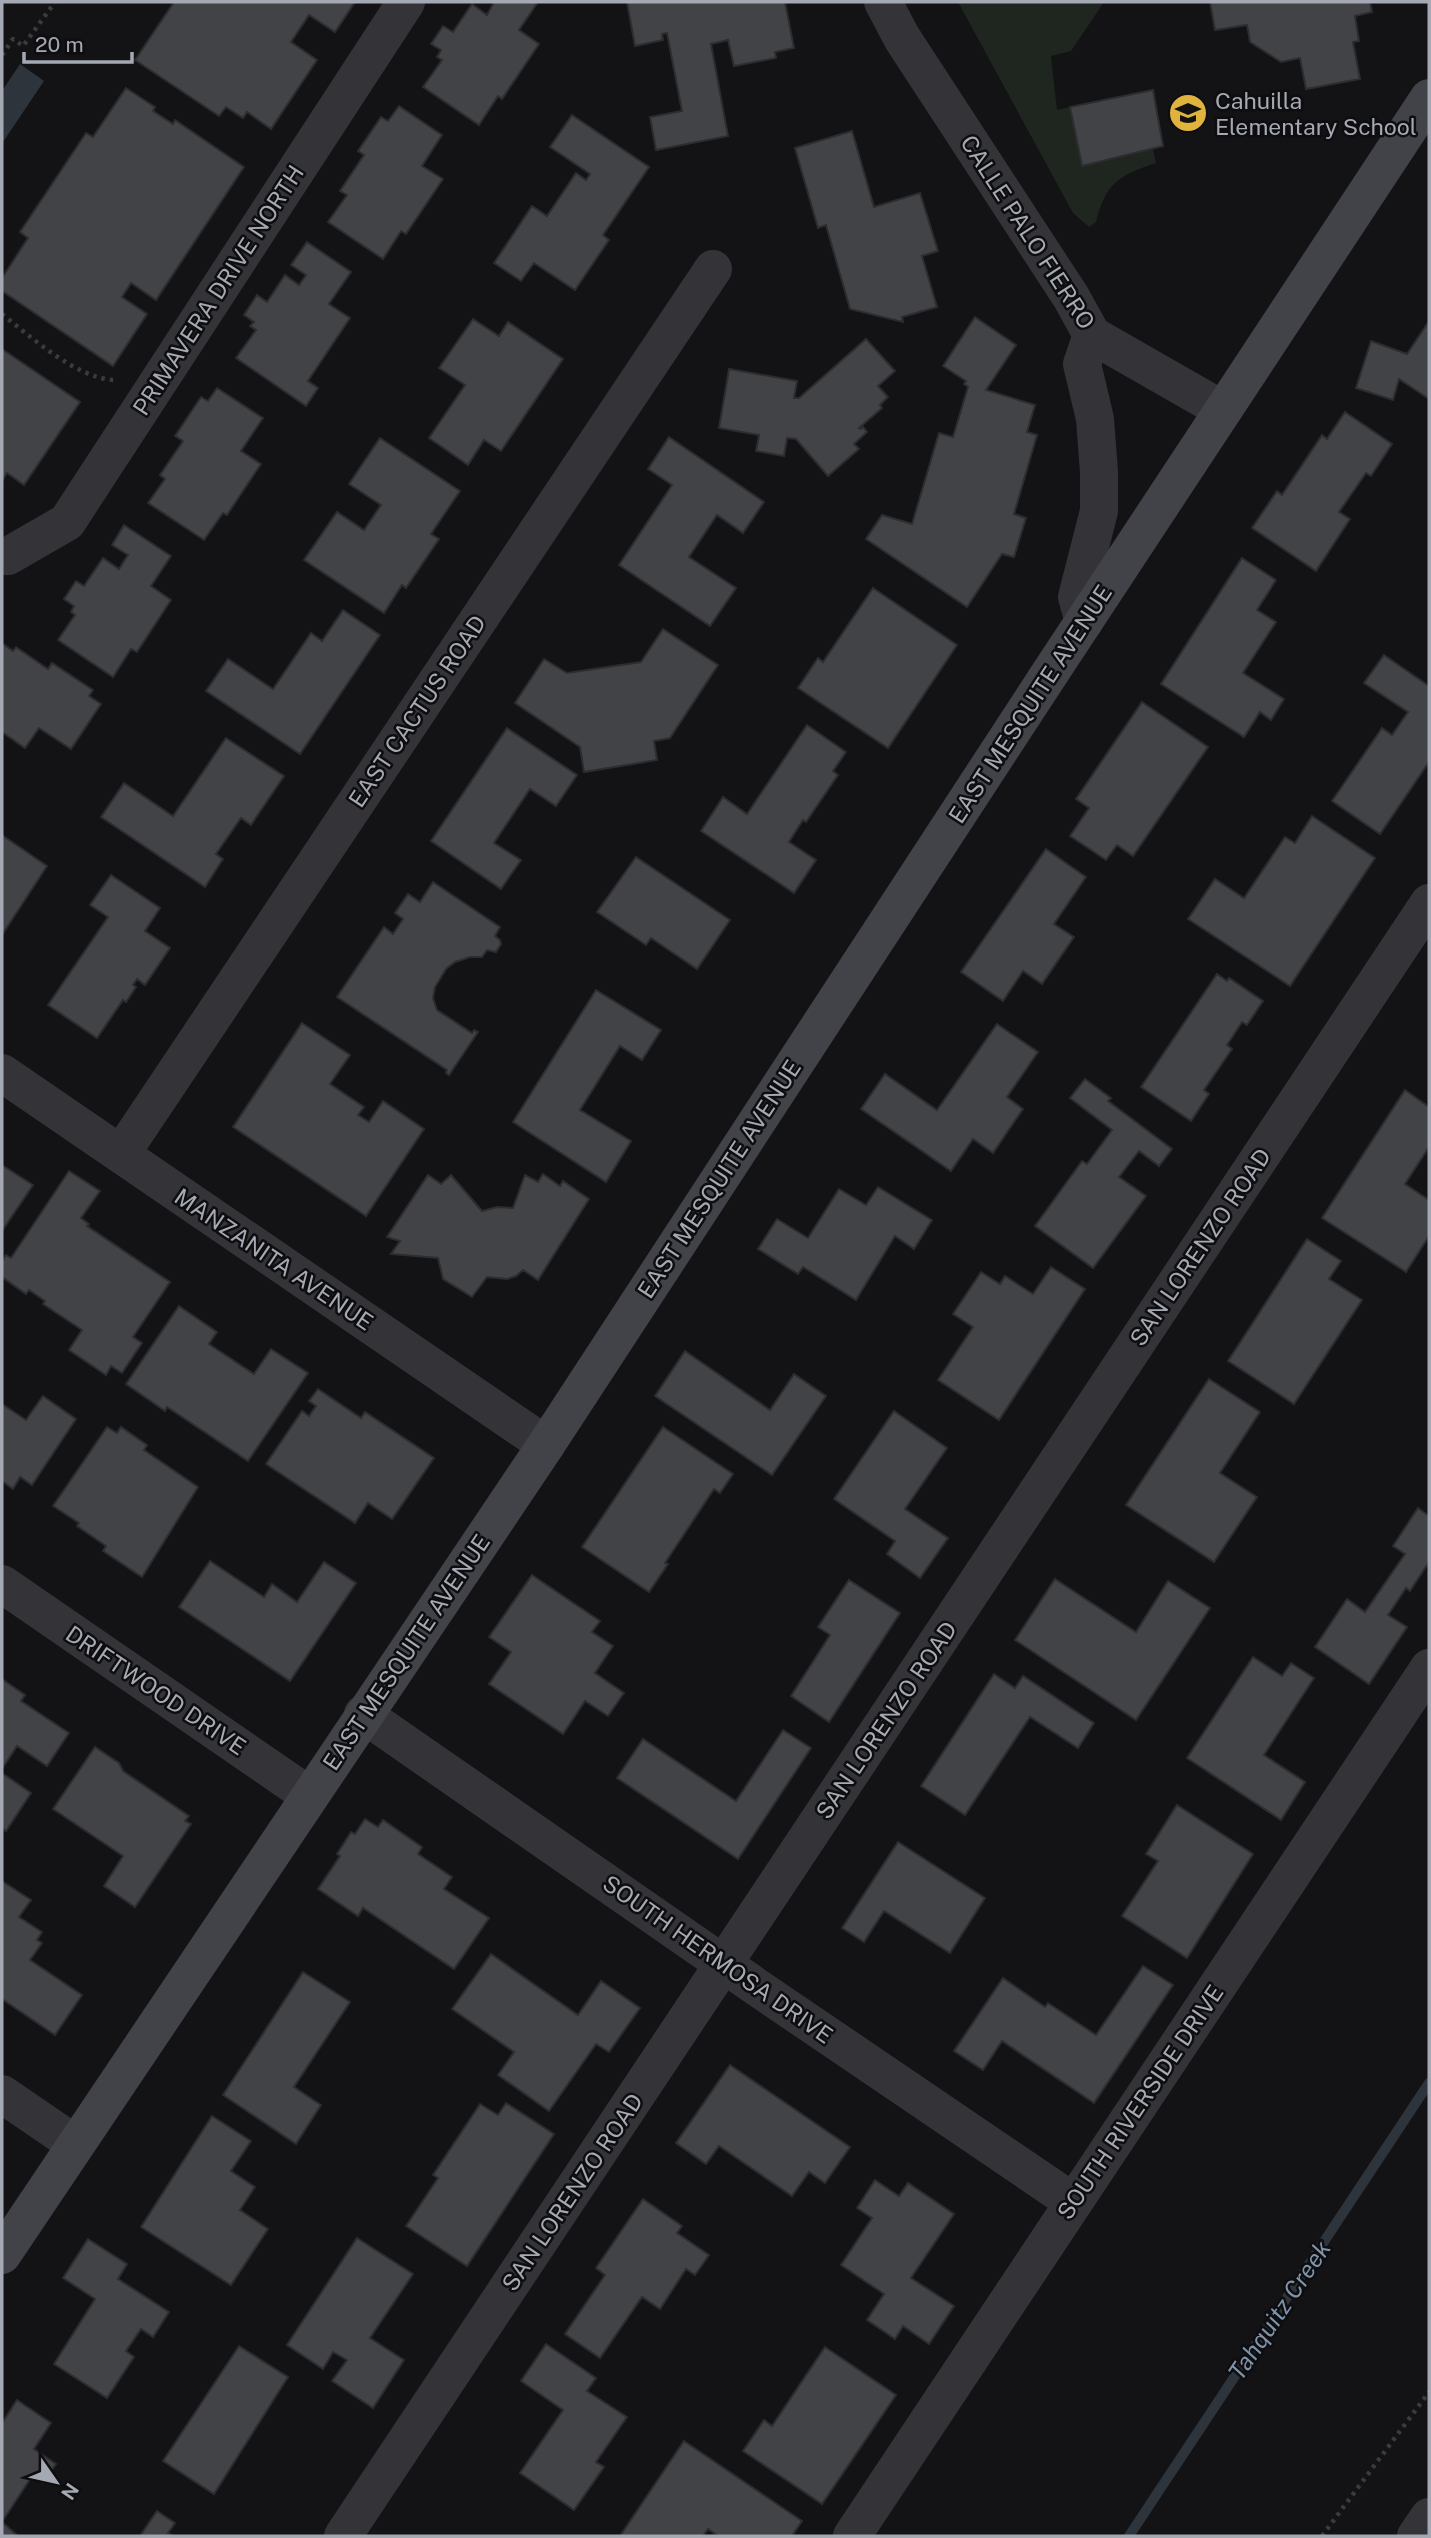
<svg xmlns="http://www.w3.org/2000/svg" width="1431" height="2538" font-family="'Public Sans',sans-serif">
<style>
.green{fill:#1f2620}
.water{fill:#2d343b}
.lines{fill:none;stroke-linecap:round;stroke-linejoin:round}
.stream{stroke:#2d343b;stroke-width:10}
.building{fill:#424347;stroke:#2d2d30;stroke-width:2}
.path{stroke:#3a3b3f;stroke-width:4.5;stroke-dasharray:3.5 5;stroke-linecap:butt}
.street{stroke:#343438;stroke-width:38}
.secondary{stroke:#424348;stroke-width:38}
.labels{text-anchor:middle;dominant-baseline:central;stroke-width:5;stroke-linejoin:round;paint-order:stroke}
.poi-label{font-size:23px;fill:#a5a9b3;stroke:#0e0d0f;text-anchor:start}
.street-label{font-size:23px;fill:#a5a9b3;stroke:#0e0d0f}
.water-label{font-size:24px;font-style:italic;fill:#7f94ab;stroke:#0e0d0f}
</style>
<rect width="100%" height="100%" fill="#131214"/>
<!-- green -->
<path class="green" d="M 958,2 L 1104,2 L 1071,51 L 1051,56 L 1057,110 L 1070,107 L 1082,165 L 1153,149 L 1156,163 C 1119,175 1105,184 1096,222 L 1089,227 L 1073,213 Z"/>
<!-- water -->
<path class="water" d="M 20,64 L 44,81 L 3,142 L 2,91 Z"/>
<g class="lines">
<!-- stream -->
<path class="stream" d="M 1129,2536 L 1429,2083"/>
</g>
<!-- building -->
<g class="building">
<path d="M 174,2 L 355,2 L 335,32 L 309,15 L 291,42 L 317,60 L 271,129 L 247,112 L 243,118 L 226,107 L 219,116 L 135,60 Z"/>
<path d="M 494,2 L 538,2 L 519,30 L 539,44 L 502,99 L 498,96 L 479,125 L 423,87 L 442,60 L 437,57 L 441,50 L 431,44 L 443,26 L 453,32 L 472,4 L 487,15 Z"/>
<path d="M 627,2 L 785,2 L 794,48 L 775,52 L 776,58 L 734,66 L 728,40 L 711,44 L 728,136 L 656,150 L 650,117 L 682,111 L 667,33 L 662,34 L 663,40 L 635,46 Z"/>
<path d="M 1210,2 L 1370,2 L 1372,12 L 1355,16 L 1359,41 L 1353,42 L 1360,79 L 1306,89 L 1300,58 L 1281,62 L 1250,42 L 1247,25 L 1215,30 Z"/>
<path d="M 126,88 L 155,107 L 153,111 L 173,124 L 175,120 L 244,167 L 156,300 L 131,283 L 122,297 L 147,314 L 113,366 L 2,291 L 2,278 L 28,238 L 20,232 L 86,133 L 93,137 Z"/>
<path d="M 1153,90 L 1163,146 L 1082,166 L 1070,107 Z"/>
<path d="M 399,106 L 442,135 L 422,166 L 443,179 L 406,234 L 401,231 L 383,259 L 328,222 L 347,195 L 340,191 L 364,155 L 358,151 L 381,117 L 388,121 Z"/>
<path d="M 572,115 L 649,167 L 603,235 L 609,240 L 575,290 L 534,263 L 521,281 L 494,263 L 532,206 L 547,216 L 576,173 L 586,180 L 590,174 L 550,147 Z"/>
<path d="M 852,131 L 874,207 L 920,193 L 938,251 L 922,256 L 937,307 L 902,317 L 903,322 L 850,309 L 826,225 L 818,228 L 795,148 Z"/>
<path d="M 307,242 L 351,272 L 329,304 L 350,318 L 308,381 L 318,388 L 306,406 L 236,358 L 256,330 L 250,326 L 254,322 L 244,315 L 257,295 L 267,302 L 285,275 L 299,285 L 306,275 L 291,265 Z"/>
<path d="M 975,317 L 1016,345 L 986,390 L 1035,405 L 1027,432 L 1037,435 L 1014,514 L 1026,518 L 1014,557 L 1002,554 L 967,607 L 866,539 L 882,515 L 912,524 L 939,433 L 953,437 L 968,387 L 964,384 L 966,381 L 943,366 Z"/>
<path d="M 473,319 L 499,336 L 508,322 L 563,359 L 501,451 L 484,440 L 468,465 L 429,438 L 465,385 L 439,368 Z"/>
<path d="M 1429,321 L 1429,399 L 1399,379 L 1393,400 L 1356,388 L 1371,341 L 1407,354 Z"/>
<path d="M 866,339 L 895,371 L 878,386 L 888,397 L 880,405 L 882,408 L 859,428 L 861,429 L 863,427 L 867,432 L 854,444 L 859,449 L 828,476 L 796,439 L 787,438 L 784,456 L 756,451 L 759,435 L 719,428 L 729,369 L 797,381 L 794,398 L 799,398 Z"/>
<path d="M 2,349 L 80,402 L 24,485 L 7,473 L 2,481 Z"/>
<path d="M 217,388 L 263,418 L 241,451 L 261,464 L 227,515 L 223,513 L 204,540 L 148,503 L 165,479 L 160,475 L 183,441 L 175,436 L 201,397 L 208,401 Z"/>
<path d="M 1345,412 L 1392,444 L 1371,476 L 1366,473 L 1339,512 L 1350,519 L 1316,571 L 1252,528 L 1277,491 L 1282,495 L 1322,435 L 1327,439 Z"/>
<path d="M 669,437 L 764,502 L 743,533 L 717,515 L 689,557 L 736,588 L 710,626 L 619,565 L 672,485 L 648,469 Z"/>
<path d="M 380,438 L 460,491 L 431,534 L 439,539 L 406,588 L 402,585 L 384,613 L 304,560 L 337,512 L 364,530 L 381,505 L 349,484 Z"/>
<path d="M 124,525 L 171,556 L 151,586 L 171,600 L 137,652 L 131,649 L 113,677 L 58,640 L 75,615 L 71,612 L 74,606 L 64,599 L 76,581 L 84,586 L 103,558 L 119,569 L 128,555 L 112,545 Z"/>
<path d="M 1242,558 L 1276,580 L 1257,610 L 1276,622 L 1243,673 L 1284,699 L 1271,720 L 1260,712 L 1244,737 L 1161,684 Z"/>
<path d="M 873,588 L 957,645 L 888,748 L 798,688 L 818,658 L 823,662 Z"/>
<path d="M 343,610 L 380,635 L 300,754 L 206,691 L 228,659 L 273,689 L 311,633 L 322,641 Z"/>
<path d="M 663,629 L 718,665 L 670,738 L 654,741 L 657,760 L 584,772 L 580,747 L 515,703 L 544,659 L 567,673 L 641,662 Z"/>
<path d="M 2,643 L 13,651 L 16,647 L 48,669 L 52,663 L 93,690 L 89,696 L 101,704 L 71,749 L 39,728 L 25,748 L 2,732 Z"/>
<path d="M 1384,655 L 1429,686 L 1429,762 L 1380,834 L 1332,801 L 1382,728 L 1392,735 L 1408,712 L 1364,683 Z"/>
<path d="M 1142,702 L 1208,747 L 1133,856 L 1117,845 L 1106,860 L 1070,836 L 1089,808 L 1076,799 Z"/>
<path d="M 807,725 L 846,752 L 833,771 L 838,775 L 806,822 L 803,820 L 789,842 L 816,860 L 794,893 L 701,831 L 723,797 L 747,814 Z"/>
<path d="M 507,728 L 577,775 L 556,806 L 530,789 L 494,843 L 521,860 L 501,889 L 431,841 Z"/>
<path d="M 226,738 L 284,776 L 251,825 L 241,818 L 216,854 L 223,859 L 205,887 L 101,817 L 124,783 L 173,816 Z"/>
<path d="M 1312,816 L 1375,858 L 1290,986 L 1188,919 L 1215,879 L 1244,898 L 1285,837 L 1295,843 Z"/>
<path d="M 2,835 L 47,866 L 2,935 Z"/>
<path d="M 1046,849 L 1086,877 L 1054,924 L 1074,937 L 1042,984 L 1023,971 L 1003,1001 L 961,972 Z"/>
<path d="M 636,857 L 730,920 L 697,969 L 651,938 L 646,945 L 597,912 Z"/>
<path d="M 111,875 L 160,908 L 145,931 L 170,948 L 145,985 L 137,979 L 133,985 L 136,987 L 126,1002 L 123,1000 L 97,1038 L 48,1005 L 108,917 L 90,905 Z"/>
<path d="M 433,882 L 500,927 L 495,936 L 500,940 L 501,944 L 496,952 L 487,950 L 482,957 L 470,957 L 455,962 L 446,969 L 435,987 L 433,998 L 437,1010 L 472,1033 L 474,1030 L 478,1032 L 449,1075 L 446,1073 L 447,1070 L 337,997 L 384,927 L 393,934 L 403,919 L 395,913 L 408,894 L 420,902 Z"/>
<path d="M 1217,974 L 1227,981 L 1229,978 L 1263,1001 L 1247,1025 L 1242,1022 L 1227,1045 L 1232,1049 L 1204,1090 L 1209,1094 L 1191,1121 L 1141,1087 Z"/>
<path d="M 596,990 L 661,1030 L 642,1060 L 620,1046 L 580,1110 L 631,1141 L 606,1182 L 513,1122 Z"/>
<path d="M 302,1023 L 350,1055 L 330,1084 L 364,1107 L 358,1115 L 369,1122 L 383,1101 L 424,1129 L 366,1216 L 233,1127 Z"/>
<path d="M 997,1024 L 1038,1052 L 1007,1097 L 1023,1109 L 993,1153 L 973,1139 L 951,1171 L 861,1109 L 885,1074 L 937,1110 Z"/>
<path d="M 1085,1079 L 1111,1098 L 1108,1101 L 1172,1149 L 1159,1166 L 1139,1151 L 1119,1177 L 1146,1196 L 1093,1268 L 1035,1226 L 1082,1161 L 1087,1164 L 1112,1130 L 1070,1098 Z"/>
<path d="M 1405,1090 L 1429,1107 L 1429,1147 L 1405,1184 L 1429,1200 L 1429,1236 L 1406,1272 L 1322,1218 Z"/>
<path d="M 2,1165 L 33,1185 L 2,1231 Z"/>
<path d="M 69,1171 L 100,1191 L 81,1218 L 89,1224 L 87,1226 L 170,1282 L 133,1337 L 142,1343 L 122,1373 L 111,1366 L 106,1375 L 69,1350 L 82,1330 L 43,1304 L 45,1301 L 29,1290 L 26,1294 L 2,1277 L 2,1261 L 6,1255 L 11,1258 Z"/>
<path d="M 543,1174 L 560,1186 L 563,1181 L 589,1199 L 538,1280 L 523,1270 L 516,1276 L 507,1279 L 487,1277 L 472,1297 L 443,1279 L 438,1258 L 391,1254 L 400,1241 L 387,1237 L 428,1175 L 441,1184 L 451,1175 L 482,1211 L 497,1207 L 513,1208 L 525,1175 L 538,1182 Z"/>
<path d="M 878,1187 L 932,1220 L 914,1249 L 895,1236 L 856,1300 L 803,1267 L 798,1274 L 758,1249 L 777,1219 L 808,1238 L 839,1189 L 866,1205 Z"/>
<path d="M 1307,1239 L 1341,1261 L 1329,1279 L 1362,1300 L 1294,1404 L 1228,1361 Z"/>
<path d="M 1051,1267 L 1085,1289 L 999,1420 L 938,1380 L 973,1327 L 953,1314 L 981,1272 L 1000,1284 L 1005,1276 L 1033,1294 Z"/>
<path d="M 179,1306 L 217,1332 L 209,1344 L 254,1374 L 271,1349 L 308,1373 L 248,1461 L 167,1407 L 165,1411 L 126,1384 Z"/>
<path d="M 685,1351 L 770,1410 L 794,1374 L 826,1396 L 772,1475 L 655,1396 Z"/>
<path d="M 1209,1379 L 1260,1412 L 1220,1473 L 1257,1497 L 1214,1562 L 1126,1505 Z"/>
<path d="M 318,1389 L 361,1418 L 365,1412 L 434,1458 L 392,1519 L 368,1503 L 355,1523 L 266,1464 L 302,1411 L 309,1416 L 316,1406 L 309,1401 Z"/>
<path d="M 43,1396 L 76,1419 L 32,1485 L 20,1477 L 13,1489 L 2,1481 L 2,1404 L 26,1420 Z"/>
<path d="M 894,1411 L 947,1448 L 905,1509 L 948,1538 L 920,1578 L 887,1554 L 895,1541 L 834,1499 Z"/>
<path d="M 107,1427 L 117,1433 L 121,1427 L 147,1445 L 144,1450 L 198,1487 L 142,1577 L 103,1551 L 106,1546 L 77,1526 L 79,1523 L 53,1506 Z"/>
<path d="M 663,1427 L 733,1474 L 720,1493 L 714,1489 L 665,1563 L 668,1564 L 649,1592 L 582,1547 Z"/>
<path d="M 1418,1508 L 1429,1516 L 1429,1562 L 1410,1591 L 1406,1588 L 1388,1615 L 1407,1627 L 1369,1684 L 1315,1647 L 1347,1599 L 1365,1612 L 1405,1554 L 1393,1546 Z"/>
<path d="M 210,1561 L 264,1597 L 272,1584 L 297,1602 L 324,1562 L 356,1583 L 290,1681 L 179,1607 Z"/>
<path d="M 532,1575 L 600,1621 L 592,1632 L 613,1646 L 595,1673 L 624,1693 L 608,1716 L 585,1701 L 563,1734 L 489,1684 L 511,1652 L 489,1637 Z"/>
<path d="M 1055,1579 L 1136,1632 L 1168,1581 L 1210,1608 L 1136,1720 L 1015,1640 Z"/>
<path d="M 849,1580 L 900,1613 L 829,1722 L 791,1696 L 830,1635 L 818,1627 Z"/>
<path d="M 1253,1657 L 1282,1676 L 1291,1663 L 1314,1678 L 1264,1755 L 1305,1782 L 1281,1820 L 1187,1758 Z"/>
<path d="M 994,1674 L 1015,1688 L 1023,1676 L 1094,1723 L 1078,1748 L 1030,1717 L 965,1815 L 921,1786 Z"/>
<path d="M 2,1679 L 25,1695 L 21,1701 L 69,1733 L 47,1766 L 17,1746 L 2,1769 Z"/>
<path d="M 783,1730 L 811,1748 L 738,1859 L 617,1778 L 643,1739 L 736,1801 Z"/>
<path d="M 95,1747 L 119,1763 L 123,1771 L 189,1816 L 185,1821 L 191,1824 L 135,1907 L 104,1886 L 123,1856 L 53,1809 Z"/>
<path d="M 2,1773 L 31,1793 L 6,1831 L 2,1828 Z"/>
<path d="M 1177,1805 L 1253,1854 L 1187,1958 L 1122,1916 L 1158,1861 L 1146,1854 Z"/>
<path d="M 365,1819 L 378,1827 L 383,1820 L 422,1847 L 418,1854 L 452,1877 L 444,1889 L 489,1918 L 454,1969 L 363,1908 L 358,1916 L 318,1889 L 340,1856 L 337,1854 L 351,1832 L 355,1834 Z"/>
<path d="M 898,1842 L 985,1898 L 950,1953 L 884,1911 L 864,1942 L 842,1928 Z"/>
<path d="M 2,1881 L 31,1900 L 19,1917 L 42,1932 L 37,1940 L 42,1943 L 30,1960 L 82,1995 L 55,2035 L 2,1999 Z"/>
<path d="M 491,1954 L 578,2015 L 601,1981 L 640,2008 L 609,2052 L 596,2044 L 549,2111 L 498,2075 L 514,2052 L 452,2009 Z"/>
<path d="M 1143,1966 L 1173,1985 L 1094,2103 L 1002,2041 L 983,2070 L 954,2051 L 1003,1978 L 1045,2007 L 1048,2003 L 1096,2035 Z"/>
<path d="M 303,1972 L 350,2002 L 294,2087 L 321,2105 L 296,2144 L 223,2095 Z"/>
<path d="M 730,2065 L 850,2147 L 825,2183 L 809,2172 L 792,2196 L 719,2146 L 706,2164 L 676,2143 Z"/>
<path d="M 506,2103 L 554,2134 L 467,2266 L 406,2226 L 438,2178 L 433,2175 L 480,2104 L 498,2115 Z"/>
<path d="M 212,2116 L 251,2141 L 231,2171 L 255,2187 L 240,2210 L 268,2229 L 231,2285 L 141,2227 Z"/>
<path d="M 875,2180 L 899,2196 L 908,2183 L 954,2214 L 911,2278 L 954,2306 L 929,2344 L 903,2326 L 895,2339 L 867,2320 L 884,2294 L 841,2265 L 872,2218 L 857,2208 Z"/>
<path d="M 643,2199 L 682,2226 L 677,2233 L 709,2255 L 695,2275 L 686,2269 L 660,2309 L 642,2297 L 600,2358 L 565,2334 L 605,2275 L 596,2268 Z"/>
<path d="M 357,2238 L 413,2274 L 370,2338 L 404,2360 L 373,2408 L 332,2381 L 347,2360 L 333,2352 L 323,2369 L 287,2345 Z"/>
<path d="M 88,2239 L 127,2264 L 118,2279 L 169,2312 L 153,2337 L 141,2329 L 126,2351 L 134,2357 L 107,2398 L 54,2364 L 95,2299 L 63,2278 Z"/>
<path d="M 546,2344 L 596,2378 L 587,2391 L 627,2417 L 596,2462 L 604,2467 L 574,2510 L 520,2473 L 563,2410 L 521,2381 Z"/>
<path d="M 239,2346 L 288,2377 L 214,2494 L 163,2461 Z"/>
<path d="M 825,2347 L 896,2395 L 822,2504 L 743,2451 L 764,2420 L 772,2426 Z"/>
<path d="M 17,2400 L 51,2423 L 34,2449 L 56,2464 L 43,2483 L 32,2476 L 2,2522 L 18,2536 L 2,2536 L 2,2423 Z"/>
<path d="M 684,2441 L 802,2521 L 792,2536 L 718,2536 L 708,2529 L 703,2536 L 620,2536 Z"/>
<path d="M 157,2511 L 175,2523 L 168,2533 L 173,2536 L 140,2536 Z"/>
</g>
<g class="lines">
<!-- path -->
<g class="path">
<path d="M 2,55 L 13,39 L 23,46 L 55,2"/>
<path d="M 2,314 C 31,337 76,378 114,380"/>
<path d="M 1322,2536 L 1429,2392"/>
</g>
<!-- street -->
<g class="street">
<path d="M 883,2 L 902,38 L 1071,297 L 1092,335 L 1223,410"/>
<path d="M 2,556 L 8,556 L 67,522 L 406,2"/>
<path d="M 1084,622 L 1077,597 L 1099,511 L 1099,472 L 1095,419 L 1082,364 L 1092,335"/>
<path d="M 2,1073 L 546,1445"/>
<path d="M 121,1154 L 713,269"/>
<path d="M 2,1584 L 310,1796"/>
<path d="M 363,1714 L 755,1986 L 1073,2202"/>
<path d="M 2,2094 L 75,2144"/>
<path d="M 343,2536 L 1429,903"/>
<path d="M 852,2536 L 1429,1668"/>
<path d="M 1416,2536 L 1429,2517"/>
</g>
<!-- secondary -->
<path class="secondary" d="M 2,2255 L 546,1445 L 1048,676 L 1429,98"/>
</g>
<!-- icons -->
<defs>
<symbol id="school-disc" viewBox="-11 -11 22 22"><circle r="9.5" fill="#e0b33e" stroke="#0e0d0f"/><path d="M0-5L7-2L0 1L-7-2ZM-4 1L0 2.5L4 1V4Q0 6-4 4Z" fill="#111"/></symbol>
</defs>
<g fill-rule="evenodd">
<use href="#school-disc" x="1166" y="91" width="44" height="44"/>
</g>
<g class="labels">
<!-- poi labels -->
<g class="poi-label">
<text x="1215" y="100">Cahuilla<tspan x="1215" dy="26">Elementary School</tspan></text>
</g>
<!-- street labels -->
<g class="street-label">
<text transform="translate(1028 232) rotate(57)">CALLE PALO FIERRO</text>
<text transform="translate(218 290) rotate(-57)">PRIMAVERA DRIVE NORTH</text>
<text transform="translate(1030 704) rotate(-57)">EAST MESQUITE AVENUE</text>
<text transform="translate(417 711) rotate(-56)">EAST CACTUS ROAD</text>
<text transform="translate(719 1179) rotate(-57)">EAST MESQUITE AVENUE</text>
<text transform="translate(1200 1247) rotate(-56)">SAN LORENZO ROAD</text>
<text transform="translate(274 1259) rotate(34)">MANZANITA AVENUE</text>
<text transform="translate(406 1652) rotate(-56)">EAST MESQUITE AVENUE</text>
<text transform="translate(156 1690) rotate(34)">DRIFTWOOD DRIVE</text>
<text transform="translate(886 1720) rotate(-56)">SAN LORENZO ROAD</text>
<text transform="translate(718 1959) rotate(35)">SOUTH HERMOSA DRIVE</text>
<text transform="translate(1140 2102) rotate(-56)">SOUTH RIVERSIDE DRIVE</text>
<text transform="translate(572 2192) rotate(-56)">SAN LORENZO ROAD</text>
</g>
<!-- water labels -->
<g class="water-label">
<text transform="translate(1279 2310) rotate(-56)">Tahquitz Creek</text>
</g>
</g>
<!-- border -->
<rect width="1431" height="2538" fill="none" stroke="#a5a9b3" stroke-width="7"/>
<!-- north arrow -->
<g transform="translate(56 2482) rotate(124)" stroke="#0e0d0f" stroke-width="5" paint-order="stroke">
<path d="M0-5L12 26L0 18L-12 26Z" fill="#a5a9b3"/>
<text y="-10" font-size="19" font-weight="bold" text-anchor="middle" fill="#a5a9b3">N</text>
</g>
<!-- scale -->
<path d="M24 52v10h108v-10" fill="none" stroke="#a5a9b3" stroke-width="3.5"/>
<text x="35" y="52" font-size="21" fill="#a5a9b3" stroke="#0e0d0f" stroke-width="5" paint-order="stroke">20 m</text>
</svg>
